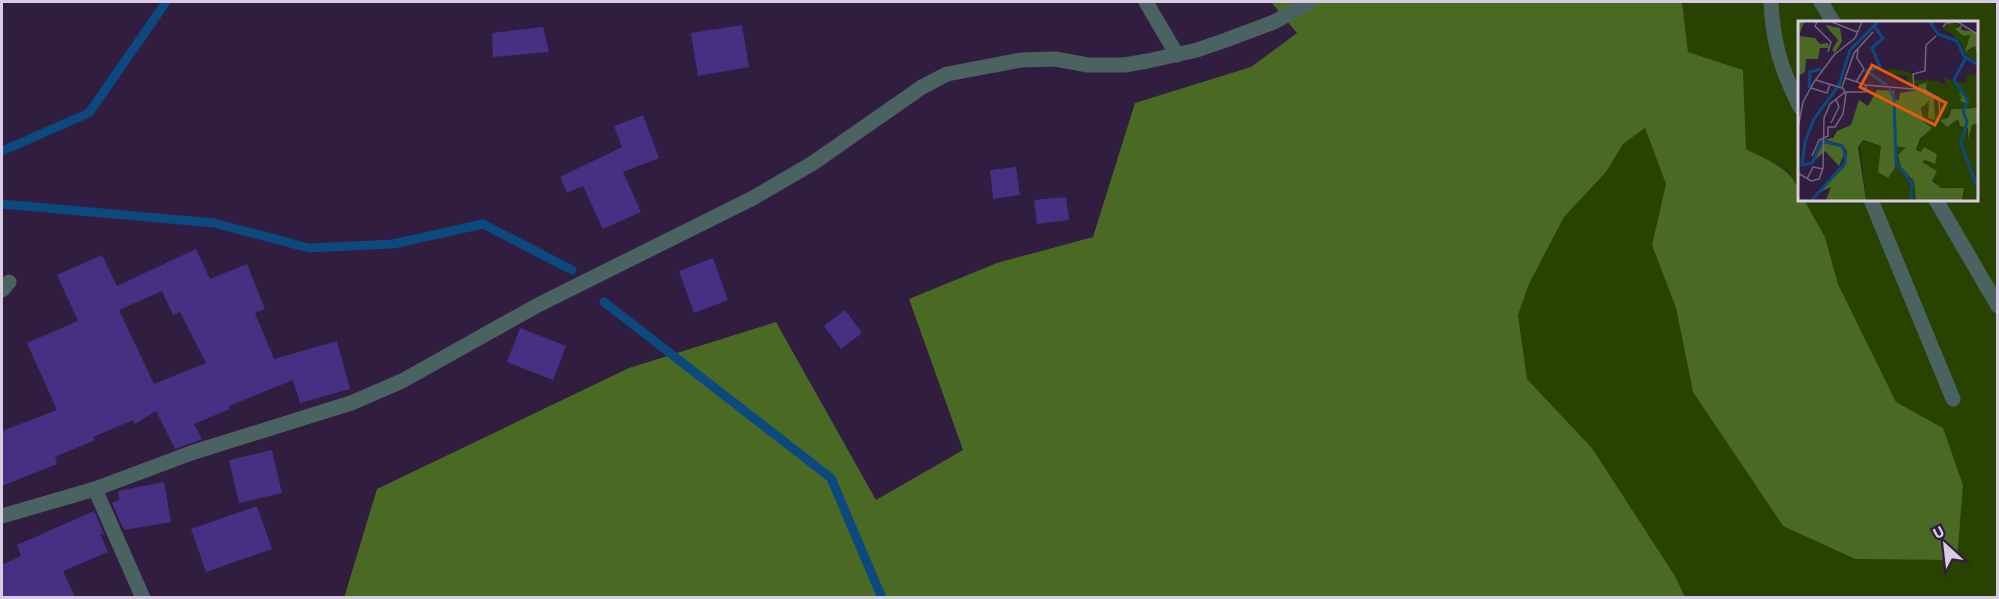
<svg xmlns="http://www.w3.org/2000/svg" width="1999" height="599" font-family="'Source Sans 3',sans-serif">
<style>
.green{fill:#284200}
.forest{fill:#4a6a23}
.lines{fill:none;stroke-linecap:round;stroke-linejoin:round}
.stream{stroke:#0b497e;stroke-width:9}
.building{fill:#453083;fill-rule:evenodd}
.lane{stroke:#4a6361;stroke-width:15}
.street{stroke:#4a6361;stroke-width:15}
.inset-river{fill:none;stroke:#0b497e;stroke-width:3}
.inset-road{fill:none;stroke:#746380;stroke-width:1.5}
.view{fill:#e8590c;fill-opacity:0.15;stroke:#e8590c;stroke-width:3}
.inset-edge{fill:none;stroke:#d8cce2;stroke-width:3}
</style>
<rect width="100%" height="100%" fill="#311d3f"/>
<!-- green -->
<path class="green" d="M 1682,2 L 1997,2 L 1997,597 L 1685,597 L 1675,576 L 1592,448 L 1527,379 L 1518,315 L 1529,284 L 1564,217 L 1606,172 L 1623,144 L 1645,128 L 1666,184 L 1652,245 L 1676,308 L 1693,392 L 1783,526 L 1855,559 L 1943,428 L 1896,402 L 1838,284 L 1825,237 L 1804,200 L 1976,200 L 1976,22 L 1800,22 L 1799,192 L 1788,171 L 1746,149 L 1743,70 L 1688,52 Z"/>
<!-- forest -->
<path class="forest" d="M 1271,2 L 1682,2 L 1688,52 L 1743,70 L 1746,149 C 1768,161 1799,170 1800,200 L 1804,200 L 1825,237 L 1838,284 L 1896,402 L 1943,428 L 1963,485 L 1957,560 L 1855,559 L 1783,526 L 1693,392 L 1676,308 L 1652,245 L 1666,184 L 1645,128 L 1623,144 L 1606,172 L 1564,217 L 1529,284 L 1518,315 L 1527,379 L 1592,448 L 1675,576 L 1685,597 L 344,598 L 377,489 L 629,368 L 776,322 L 876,500 L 963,450 L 909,299 L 997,263 L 1093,237 L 1135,103 L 1251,67 L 1297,33 Z"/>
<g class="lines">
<!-- stream -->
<g class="stream">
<path d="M 2,151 L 89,113 L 166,2"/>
<path d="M 2,204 L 214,223 L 309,248 L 393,244 L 483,224 L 572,270"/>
<path d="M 604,302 L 831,478 L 882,598"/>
</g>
</g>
<!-- building -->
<g class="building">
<path d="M 742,25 L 749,67 L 698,76 L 691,33 Z"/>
<path d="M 543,27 L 549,52 L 493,57 L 492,33 Z"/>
<path d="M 643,115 L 659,158 L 623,172 L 641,212 L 603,229 L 583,186 L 567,193 L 560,177 L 622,147 L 614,126 Z"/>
<path d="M 1016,167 L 1020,195 L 993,199 L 990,170 Z"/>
<path d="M 1066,197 L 1069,220 L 1037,224 L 1034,200 Z"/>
<path d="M 196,249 L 210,279 L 247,264 L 265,309 L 255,313 L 274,359 L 337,341 L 350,389 L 300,403 L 293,380 L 229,406 L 230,409 L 194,424 L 202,439 L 175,449 L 156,411 L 135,424 L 133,420 L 93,437 L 95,440 L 55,457 L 57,464 L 2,486 L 2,431 L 57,410 L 27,343 L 78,321 L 57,275 L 102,255 L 117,286 ZM 162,291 L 173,315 L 180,312 L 206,363 L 154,384 L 119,310 Z"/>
<path d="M 713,258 L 728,300 L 694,313 L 679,271 Z"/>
<path d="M 845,310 L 862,333 L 841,349 L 824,326 Z"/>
<path d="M 520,328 L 566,346 L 553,380 L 507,362 Z"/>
<path d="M 272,450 L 282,493 L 239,503 L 229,460 Z"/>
<path d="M 164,482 L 171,522 L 124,530 L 112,503 L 119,500 L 118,491 Z"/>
<path d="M 257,506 L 272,549 L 206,572 L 191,529 Z"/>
<path d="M 94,511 L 104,534 L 100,534 L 108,552 L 63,571 L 75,597 L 2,597 L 2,565 L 21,556 L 17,545 Z"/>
</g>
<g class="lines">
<!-- lane -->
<path class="lane" d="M 1146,2 L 1177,55"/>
<!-- street -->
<g class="street">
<path d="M 1771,2 C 1773,44 1781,69 1800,107"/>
<path d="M 1821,2 L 1833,22"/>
<path d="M 1871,200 L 1953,399"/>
<path d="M 1936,200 L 1998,306"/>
<path d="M 2,290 L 9,282"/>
<path d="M 95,489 L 143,598"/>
<path d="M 2,516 L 95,489 L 194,452 L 351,403 L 402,381 L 538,305 L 753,198 L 813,163 L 922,87 L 947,74 L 1021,60 L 1055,59 L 1088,65 L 1124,65 L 1148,61 L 1197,50 L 1226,40 L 1274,22 L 1310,2"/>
</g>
</g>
<!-- overview -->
<g transform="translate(1798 21)">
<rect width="180" height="180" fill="#311d3f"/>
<path d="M 148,1 L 162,4 L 158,6 L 172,14 L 169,25 L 170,31 L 177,25 L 180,41 L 168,34 L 162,20 L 145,7 ZM 91,47 L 114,52 L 117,59 L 139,60 L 147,64 L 147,56 L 156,61 L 169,62 L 168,54 L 180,53 L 180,86 L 169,88 L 170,77 L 162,74 L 165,77 L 161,79 L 169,83 L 165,88 L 152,91 L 145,102 L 149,106 L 160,98 L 160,104 L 170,106 L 169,118 L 174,104 L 180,102 L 180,179 L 164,179 L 167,168 L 159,166 L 141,167 L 137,173 L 121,177 L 139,161 L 134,159 L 139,150 L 123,142 L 127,139 L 134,143 L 138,132 L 126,126 L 123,131 L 118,128 L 127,113 L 124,84 L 132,80 L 129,90 L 137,95 L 137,74 L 128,68 L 130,63 L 110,63 L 109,55 L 89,52 ZM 61,119 L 83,125 L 82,143 L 97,147 L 97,122 L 108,126 L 100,134 L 103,146 L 116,160 L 118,179 L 68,179 Z" fill="#284200"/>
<path d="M 0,1 L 6,1 L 1,15 L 17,17 L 22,23 L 30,22 L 31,27 L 22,27 L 20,38 L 8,38 L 7,51 L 0,55 ZM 27,4 L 42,7 L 44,20 L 37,32 L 34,29 L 40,19 ZM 164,4 L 163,9 L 180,11 L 180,35 L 177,25 L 167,31 L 172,14 L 165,15 L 157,8 ZM 129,62 L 128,68 L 136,75 L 137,99 L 130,97 L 131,80 L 123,87 L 126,101 L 134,107 L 122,118 L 118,129 L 123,131 L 126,126 L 139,133 L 137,143 L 127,139 L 124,141 L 139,150 L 134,160 L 143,167 L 166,167 L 164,179 L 118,179 L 116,160 L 103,146 L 100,134 L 108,126 L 100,126 L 97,122 L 97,147 L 90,157 L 80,151 L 83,125 L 65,119 L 60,126 L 68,179 L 28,179 L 33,166 L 22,171 L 47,145 L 49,130 L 45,124 L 26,118 L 35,117 L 39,110 L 53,104 L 61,79 L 70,85 L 79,69 L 96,70 L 97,79 L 101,79 L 102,72 L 121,69 L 120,64 ZM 161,71 L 170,77 L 169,88 L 180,86 L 180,102 L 174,104 L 170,118 L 170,107 L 162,105 L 160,98 L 149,106 L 142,99 L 150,97 L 154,88 L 164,88 L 169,83 L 161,79 L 164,77 ZM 25,122 L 43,126 L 46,133 L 41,145 L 27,130 L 16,140 Z" fill="#4a6a23"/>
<path class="inset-river" d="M 132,1 L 140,13 L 159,20 L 166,35 L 180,44M 76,5 L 85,17 L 74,27 L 82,46 L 68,50 L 89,64M 168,36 L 156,59 L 170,80 L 165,90 L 169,101 L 163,122 L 178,164M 11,67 L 12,51 L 23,48M 91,67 L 96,77 L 98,142 L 114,162 L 113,179M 14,179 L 47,142 L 47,132 L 44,125 L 24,120 L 14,142 L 4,144 L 7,121 L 16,98 L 41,64 L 52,29 L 80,1"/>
<path class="inset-road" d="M 19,1 L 17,5 L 33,21 L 30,31M 34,1 L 59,11M 145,6 L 148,2 L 160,1 L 179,13M 47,57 L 68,64 L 127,69 L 141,77 L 142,96M 18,59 L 44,67M 58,61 L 66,48 L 59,37 L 60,27M 13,67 L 29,72 L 32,63M 116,68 L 115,53 L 127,50 L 128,24 L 138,15M 47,71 L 67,71 L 68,64M 33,102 L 41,86 L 38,78M 0,107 L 5,81 L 16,61 L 36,34 L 57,17 L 64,1M 14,135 L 21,119 L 30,115 L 30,106 L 37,106 L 45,93 L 48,72M 0,152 L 13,160 L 21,158 L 25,147 L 26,97 L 32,83 L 47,71 L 44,66 L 56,32 L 75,11M 9,158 L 15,146 L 25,148"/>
<path class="view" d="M 74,44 L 148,82 L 137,104 L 62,66 Z"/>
<rect width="180" height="180" class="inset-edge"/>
</g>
<!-- border -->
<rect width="1999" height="599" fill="none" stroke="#d8cce2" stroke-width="6"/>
<!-- north arrow -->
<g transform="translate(1945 545) rotate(333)" stroke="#311d3f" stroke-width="4.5" paint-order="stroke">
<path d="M0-4.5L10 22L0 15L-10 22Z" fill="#d8cce2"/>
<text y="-9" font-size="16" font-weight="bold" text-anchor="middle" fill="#d8cce2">U</text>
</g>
</svg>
